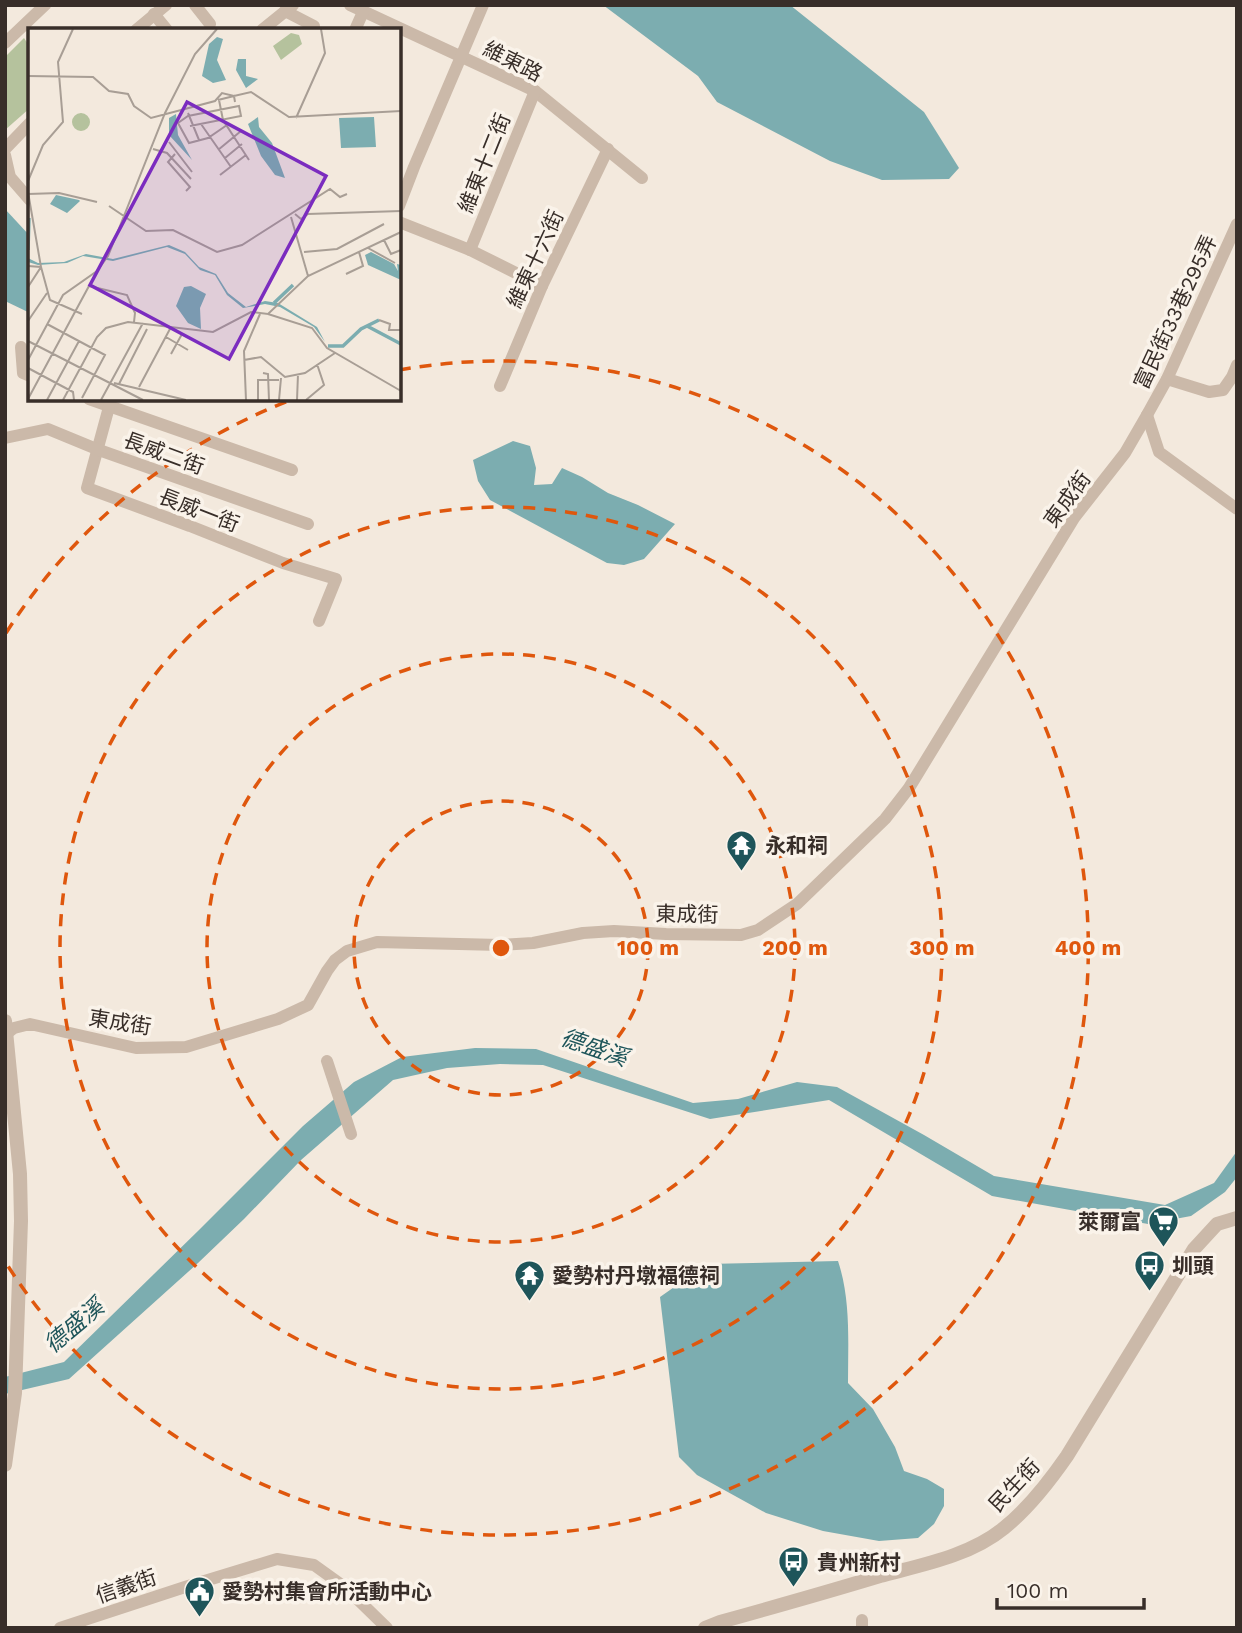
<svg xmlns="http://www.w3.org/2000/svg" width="1242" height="1633" font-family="'Work Sans','Noto Sans TC',sans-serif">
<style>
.green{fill:#b5c29d}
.water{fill:#7cadb0}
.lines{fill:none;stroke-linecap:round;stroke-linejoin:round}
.minor{stroke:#cbb9a9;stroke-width:12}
.tertiary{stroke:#cbb9a9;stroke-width:14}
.ring{fill:none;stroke:#df570d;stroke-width:3.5;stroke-dasharray:12 9}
.labels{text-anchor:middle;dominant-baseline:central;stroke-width:7;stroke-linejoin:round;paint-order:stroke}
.street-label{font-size:21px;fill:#382e29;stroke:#faf3ea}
.poi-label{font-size:21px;font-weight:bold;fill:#382e29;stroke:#faf3ea;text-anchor:start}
.water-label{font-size:23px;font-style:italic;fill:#1e555a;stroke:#faf3ea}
.inset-river{fill:none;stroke:#7cadb0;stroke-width:3.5}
.inset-road{fill:none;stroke:#a89e95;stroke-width:2}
.view{fill:#7b2cbf;fill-opacity:0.15;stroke:#7b2cbf;stroke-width:3.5}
.inset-edge{fill:none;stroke:#382e29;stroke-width:3.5}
.centre{fill:#df570d;stroke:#faf3ea;stroke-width:3.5}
.ring-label{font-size:21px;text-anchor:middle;font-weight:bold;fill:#df570d;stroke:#faf3ea;stroke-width:7;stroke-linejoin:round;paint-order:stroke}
</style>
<rect width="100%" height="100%" fill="#f3e9dd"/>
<!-- green -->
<path class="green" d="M 24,38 L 30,47 L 30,108 L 5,130 L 5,57 Z"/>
<!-- water -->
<g class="water">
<path d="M 603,5 L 790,5 L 924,112 L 959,168 L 949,179 L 882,180 L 830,161 L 717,102 L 698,76 Z"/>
<path d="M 5,209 L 30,236 L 30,313 L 5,301 Z"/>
<path d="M 513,441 L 530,446 L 536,468 L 534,485 L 552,484 L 562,468 L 582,477 L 608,493 L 638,505 L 675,524 L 644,559 L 624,565 L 607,563 L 490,500 L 478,481 L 473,460 Z"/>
<path d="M 475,1048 L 536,1049 L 693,1103 L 738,1099 L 797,1082 L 837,1087 L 924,1135 L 994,1176 L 1165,1205 L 1214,1183 L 1237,1151 L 1237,1177 L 1225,1192 L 1191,1216 L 1148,1224 L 992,1196 L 829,1100 L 710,1119 L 543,1065 L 500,1064 L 447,1068 L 393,1080 L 301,1160 L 244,1219 L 198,1263 L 69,1379 L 5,1394 L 5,1377 L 64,1362 L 199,1230 L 303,1126 L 354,1082 L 402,1057 Z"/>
<path d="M 838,1261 C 851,1300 848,1343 848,1383 L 873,1409 L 895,1447 L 904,1471 L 927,1479 L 944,1489 L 944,1506 L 934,1524 L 918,1538 L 879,1541 L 823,1531 L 766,1513 L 697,1475 L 679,1457 L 660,1297 L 707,1264 Z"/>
</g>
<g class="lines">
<!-- minor -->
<g class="minor">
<path d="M 195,5 L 210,24"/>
<path d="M 350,5 L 535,91 L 642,178"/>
<path d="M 285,11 L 314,26"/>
<path d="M 154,14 L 167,30"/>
<path d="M 136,30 L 166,5"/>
<path d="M 262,30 L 293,5"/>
<path d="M 355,30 L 363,12"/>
<path d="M 5,43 L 45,5"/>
<path d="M 5,149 L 30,123"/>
<path d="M 5,155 L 10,177 L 30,200"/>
<path d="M 399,206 L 414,167 L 483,5"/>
<path d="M 399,222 L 470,250 L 542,286"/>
<path d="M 470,250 L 535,91"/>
<path d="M 21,347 L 23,373 L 30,376"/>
<path d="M 1167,379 L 1209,392 L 1223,390 L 1232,377 L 1237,365"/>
<path d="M 500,386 L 542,286 L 608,149"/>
<path d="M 89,399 L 292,470"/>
<path d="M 109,407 L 87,488 L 190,526 L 283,563 L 336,579 L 319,621"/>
<path d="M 1147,415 L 1159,452 L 1237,509"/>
<path d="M 5,438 L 48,429 L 99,450 L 308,524"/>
<path d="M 6,1034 L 14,1028 L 30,1024 L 136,1048 L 186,1047 L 278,1019 L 308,1005 L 327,971 L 335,960 L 347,951 L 377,942 L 500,945 L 533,943 L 583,933 L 614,931 L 666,934 L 741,935 L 758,930 L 797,904 L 885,819 L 909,788 L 1074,518 L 1125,453 L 1147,415 L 1167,379 L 1237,224"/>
<path d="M 327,1061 L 351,1134"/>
<path d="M 862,1620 L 862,1628"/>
<path d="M 60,1628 L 185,1587 L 277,1559 L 314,1565 L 346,1588 L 387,1628"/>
</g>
<!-- tertiary -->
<g class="tertiary">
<path d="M 5,1021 L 20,1174 L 21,1221 L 15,1393 L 5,1465"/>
<path d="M 705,1628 L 720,1622 C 774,1607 827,1592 880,1576 C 921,1565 970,1556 1004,1528 C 1029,1508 1049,1482 1067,1456 L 1194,1249 L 1217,1224 L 1237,1218"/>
</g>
</g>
<!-- distance rings -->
<g class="ring">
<circle cx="501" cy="948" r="147"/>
<circle cx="501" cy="948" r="294"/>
<circle cx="501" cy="948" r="441"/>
<path d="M6 633A587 587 0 0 1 291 400M399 370A587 587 0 1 1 6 1263"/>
</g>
<!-- icons -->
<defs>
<symbol id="temple-pin" viewBox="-11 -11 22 30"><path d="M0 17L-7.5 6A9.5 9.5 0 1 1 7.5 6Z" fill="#1e555a" stroke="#faf3ea"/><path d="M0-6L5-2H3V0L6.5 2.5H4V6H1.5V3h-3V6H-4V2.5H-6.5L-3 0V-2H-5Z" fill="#fff"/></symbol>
<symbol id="supermarket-pin" viewBox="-11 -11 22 30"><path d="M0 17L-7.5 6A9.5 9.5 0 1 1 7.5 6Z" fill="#1e555a" stroke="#faf3ea"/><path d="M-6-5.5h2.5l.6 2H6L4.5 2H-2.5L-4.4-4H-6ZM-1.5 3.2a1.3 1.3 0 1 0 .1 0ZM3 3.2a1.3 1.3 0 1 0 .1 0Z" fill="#fff"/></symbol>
<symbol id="bus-pin" viewBox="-11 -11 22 30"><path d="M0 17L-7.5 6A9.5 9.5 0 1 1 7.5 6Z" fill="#1e555a" stroke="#faf3ea"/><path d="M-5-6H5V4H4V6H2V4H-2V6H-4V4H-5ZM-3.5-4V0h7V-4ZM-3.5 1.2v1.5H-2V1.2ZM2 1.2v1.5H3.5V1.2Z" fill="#fff"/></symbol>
<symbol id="civic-pin" viewBox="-11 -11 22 30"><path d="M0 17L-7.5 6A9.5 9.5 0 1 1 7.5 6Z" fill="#1e555a" stroke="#faf3ea"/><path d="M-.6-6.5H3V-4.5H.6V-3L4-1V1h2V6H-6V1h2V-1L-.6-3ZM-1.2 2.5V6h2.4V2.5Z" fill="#fff"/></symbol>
</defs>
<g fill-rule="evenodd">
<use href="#temple-pin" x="724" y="828" width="35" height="47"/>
<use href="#supermarket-pin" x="1146" y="1204" width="35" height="47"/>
<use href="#bus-pin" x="1132" y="1248" width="35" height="47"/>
<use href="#temple-pin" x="512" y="1258" width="35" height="47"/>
<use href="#bus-pin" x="776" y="1544" width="35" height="47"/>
<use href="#civic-pin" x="182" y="1574" width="35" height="47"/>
</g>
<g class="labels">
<!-- street labels -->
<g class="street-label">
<text transform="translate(513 61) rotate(27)">維東路</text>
<text transform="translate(484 163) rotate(-68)">維東十二街</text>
<text transform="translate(535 259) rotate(-65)">維東十六街</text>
<text transform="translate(1175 312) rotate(-65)">富民街33巷295弄</text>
<text transform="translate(164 453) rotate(20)">長威二街</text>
<text transform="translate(1067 499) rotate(-54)">東成街</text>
<text transform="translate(199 510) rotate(21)">長威一街</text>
<text transform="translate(687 914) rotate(1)">東成街</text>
<text transform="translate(120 1022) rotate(9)">東成街</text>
<text transform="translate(1014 1485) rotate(-47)">民生街</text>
<text transform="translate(126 1586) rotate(-19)">信義街</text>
</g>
<!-- poi labels -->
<g class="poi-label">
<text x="765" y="845">永和祠</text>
<text x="1141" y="1221" text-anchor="end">萊爾富</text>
<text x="1172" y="1265">圳頭</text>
<text x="552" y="1275">愛勢村丹墩福德祠</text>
<text x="817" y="1562">貴州新村</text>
<text x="222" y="1591">愛勢村集會所活動中心</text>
</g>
<!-- water labels -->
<g class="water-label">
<text transform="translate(594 1048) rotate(19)">德盛溪</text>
<text transform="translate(74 1326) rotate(-40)">德盛溪</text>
</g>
</g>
<!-- overview -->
<g transform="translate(28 28)">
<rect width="373" height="373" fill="#f3e9dd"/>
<path d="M 263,5 L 271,7 L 274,16 L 253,32 L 245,18 ZM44 94a9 9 0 1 1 18 0a9 9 0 1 1-18 0Z" fill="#b5c29d"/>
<path d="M 189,9 L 195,11 L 189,32 L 198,52 L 185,55 L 174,48 L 181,16 ZM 210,31 L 218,31 L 218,48 L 230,51 L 218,60 L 208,42 ZM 148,86 L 150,107 L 164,132 L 141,107 L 141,90 ZM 230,89 L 231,99 L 244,115 L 257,150 L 247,147 L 233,128 L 220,96 ZM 346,89 L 348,119 L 313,120 L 311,90 ZM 28,167 L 51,172 L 52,173 L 39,185 L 22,176 ZM 141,217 L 157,224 L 171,239 L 188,246 L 200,265 L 218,279 L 237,273 L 250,275 L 289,299 L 297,314 L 286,299 L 252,279 L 237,276 L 215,280 L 199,267 L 187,247 L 172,242 L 157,226 L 139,219 L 85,233 L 55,228 L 39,235 L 10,237 L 0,234 L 0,230 L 10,235 L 36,234 L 58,226 L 85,231 ZM 343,224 L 366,236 L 370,243 L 369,236 L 373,237 L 373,252 L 340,237 L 337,227 ZM 163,258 L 178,266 L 172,280 L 173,301 L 160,295 L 148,278 L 156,259 Z" fill="#7cadb0"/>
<path class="inset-river" d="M 0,222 L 1,190M 246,275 L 265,257M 339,298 L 373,316M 300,318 L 315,318 L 333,301 L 351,292"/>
<path class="inset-road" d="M 0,48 L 65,49 L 81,63 L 100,66 L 106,78 L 123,90 L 187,73 L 194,65 L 206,68 L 223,64 L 261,89 L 373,83M 190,72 L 206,68 L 207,74M 191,72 L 195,92 L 221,132M 160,85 L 171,112M 268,90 L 297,25 L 293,1M 173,96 L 203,139M 162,98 L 213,88 L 211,78 L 160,88 L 150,95 L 161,115 L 180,110 L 199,97M 141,114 L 164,144M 125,121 L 139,125 L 163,151M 190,122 L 213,103M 147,126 L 140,134 L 162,159 L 158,163M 197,130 L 214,116M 192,147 L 218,127M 0,153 L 15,117 L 35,94 L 30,34 L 45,1M 0,164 L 13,239 L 0,259M 0,166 L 31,165 L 69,174M 81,178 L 118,203 L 145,202 L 189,224 L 214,217 L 302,161 L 312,169 L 319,166M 267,186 L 273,191 L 280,186 L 373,183M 263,189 L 280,248M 356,212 L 363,226 L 373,222M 340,220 L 367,235M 276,224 L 309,221 L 356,196M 0,238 L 13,239 L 22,272 L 54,286M 318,246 L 335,238 L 331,224M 240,286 L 284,300 L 299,320 L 373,363M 351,292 L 362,296 L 361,302 L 373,302M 0,293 L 19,265M 19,296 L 77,327 L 54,370M 138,309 L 160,322M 0,313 L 115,372M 143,326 L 154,306M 0,332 L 35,267 L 69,243 L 80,228 L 137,85 L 167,26 L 189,1M 216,332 L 233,329 L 257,349 L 277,345 L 307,325M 0,340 L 45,364 L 46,372M 235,345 L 240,346 L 241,372M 86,355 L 158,372M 91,356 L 119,301M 111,359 L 143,299M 0,371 L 61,258 L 99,267 L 107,285 L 106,294M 19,372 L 51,313M 35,372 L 69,309 L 78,300 L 100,294 L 185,304 L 223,284 L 240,286 L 280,248 L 373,204M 73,372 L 115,295M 218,372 L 216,323 L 232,286M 230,372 L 230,352 L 251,352M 251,372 L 253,350M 269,372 L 270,346M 278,372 L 296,357 L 289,336"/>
<path class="view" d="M 159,74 L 298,148 L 201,331 L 62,257 Z"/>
<rect width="373" height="373" class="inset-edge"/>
</g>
<circle cx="501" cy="948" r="10" class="centre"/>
<g class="ring-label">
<text x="648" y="955">100 m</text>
<text x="795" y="955">200 m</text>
<text x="942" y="955">300 m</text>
<text x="1088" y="955">400 m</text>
</g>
<!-- border -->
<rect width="1242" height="1633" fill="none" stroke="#382e29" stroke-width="14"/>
<!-- scale -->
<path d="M997 1598v10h147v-10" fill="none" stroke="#382e29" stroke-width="3.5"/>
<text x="1007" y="1598" font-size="21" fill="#382e29" stroke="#faf3ea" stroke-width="5" paint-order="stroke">100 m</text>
</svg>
